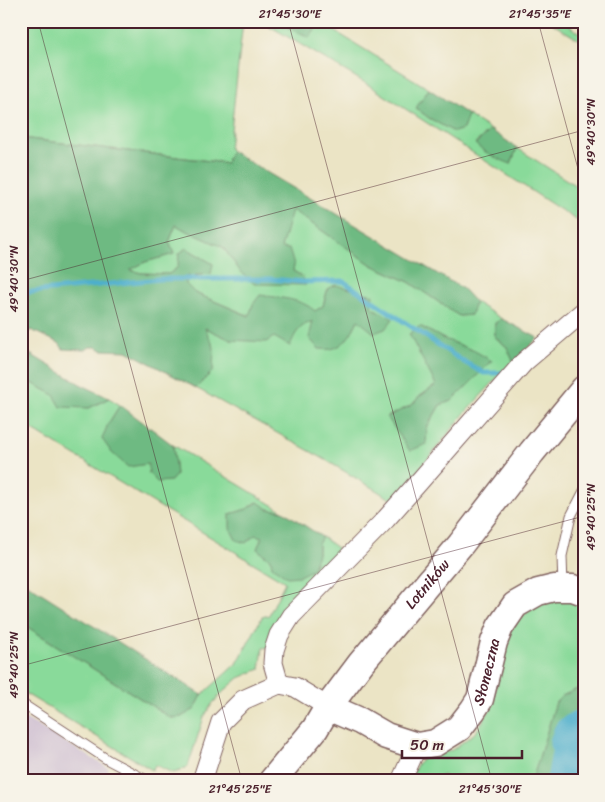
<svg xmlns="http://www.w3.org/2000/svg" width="605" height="802" font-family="Sriracha,sans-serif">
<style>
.industrial{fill:#cebed1}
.green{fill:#89da9a;stroke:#6a7c62;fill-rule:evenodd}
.forest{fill:#6eba82;stroke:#5c6c56}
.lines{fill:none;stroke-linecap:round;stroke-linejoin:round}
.stream{stroke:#4dafcc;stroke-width:5}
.river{stroke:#4dafcc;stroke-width:29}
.lane-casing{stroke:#826461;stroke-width:11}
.street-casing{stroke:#826461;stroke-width:21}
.secondary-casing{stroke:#826461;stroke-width:29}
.lane{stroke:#fff;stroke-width:9}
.street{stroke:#fff;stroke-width:19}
.secondary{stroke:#fff;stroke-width:26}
.ticks{fill:none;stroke:#4a1f2b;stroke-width:1;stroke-opacity:0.45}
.labels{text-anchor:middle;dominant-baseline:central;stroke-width:4;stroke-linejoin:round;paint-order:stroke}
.street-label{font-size:15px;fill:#4a1f2b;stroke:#f7f3e8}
.neatline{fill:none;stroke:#4a1f2b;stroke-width:2}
.ticks-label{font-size:12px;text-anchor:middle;fill:#4a1f2b}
</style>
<rect width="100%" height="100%" fill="#f7f3e8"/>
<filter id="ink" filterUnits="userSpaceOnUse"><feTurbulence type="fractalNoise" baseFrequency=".02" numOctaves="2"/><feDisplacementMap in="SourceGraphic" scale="10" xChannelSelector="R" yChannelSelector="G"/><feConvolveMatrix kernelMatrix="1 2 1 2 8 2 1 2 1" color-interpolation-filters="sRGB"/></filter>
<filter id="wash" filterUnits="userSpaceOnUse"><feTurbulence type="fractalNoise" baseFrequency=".0096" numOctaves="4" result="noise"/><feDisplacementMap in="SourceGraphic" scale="20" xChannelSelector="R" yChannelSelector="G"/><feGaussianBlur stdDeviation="1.12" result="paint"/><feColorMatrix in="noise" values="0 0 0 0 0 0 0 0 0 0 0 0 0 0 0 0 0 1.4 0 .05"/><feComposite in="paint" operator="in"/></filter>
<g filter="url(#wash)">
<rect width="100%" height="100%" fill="#ebe4c5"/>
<!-- industrial -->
<path class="industrial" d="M 21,716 L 109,768 L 102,781 L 21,781 Z"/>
<!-- green -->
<g class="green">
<path d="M 21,21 L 243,21 L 229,149 L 231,151 L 227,163 L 21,138 Z"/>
<path d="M 261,21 L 275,21 L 309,38 L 320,22 L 429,89 L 416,108 L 429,118 L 454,132 L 463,129 L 468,115 L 491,130 L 475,143 L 481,149 L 511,163 L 517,148 L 584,191 L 584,225 L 367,84 Z"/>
<path d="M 548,21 L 562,21 L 584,36 L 584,43 Z"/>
<path d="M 291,209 L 372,265 L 409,282 L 459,316 L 471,315 L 475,302 L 502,319 L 495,323 L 495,337 L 507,347 L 513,361 L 464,414 L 394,501 L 324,459 L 196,388 L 213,371 L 204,327 L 231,340 L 294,335 L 303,325 L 314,321 L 353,330 L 358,320 L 328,288 L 323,306 L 315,311 L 253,304 L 250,316 L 195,293 L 186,284 L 186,276 L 210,274 L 213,264 L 186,248 L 179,254 L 178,267 L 169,274 L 141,273 L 130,270 L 145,262 L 174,254 L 169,242 L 176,225 L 185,230 L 223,247 L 240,271 L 305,285 L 302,276 L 293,271 L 294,265 L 281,248 ZM 420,326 L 442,338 L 452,401 L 440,405 L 427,428 L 426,444 L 387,417 L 412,405 L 419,397 L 436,385 L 424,361 Z"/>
<path d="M 21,371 L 25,379 L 45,390 L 89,408 L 109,398 L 120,405 L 108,424 L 148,464 L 176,475 L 173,445 L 283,511 L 268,509 L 257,502 L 247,509 L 230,514 L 255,535 L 262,537 L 257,549 L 271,560 L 318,554 L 318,544 L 322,537 L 344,553 L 270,647 L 263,648 L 260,669 L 239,678 L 224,691 L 212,704 L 204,717 L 188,766 L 180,771 L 173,773 L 155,765 L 152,770 L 21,691 L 21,619 L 29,628 L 171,718 L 181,717 L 195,709 L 202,695 L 238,662 L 262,617 L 269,615 L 285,582 L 21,423 Z"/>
<path d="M 552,600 L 574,601 L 584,604 L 584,686 L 562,696 L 556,702 L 532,781 L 451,781 L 443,775 L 432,781 L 409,781 L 418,763 L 425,757 L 452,750 L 476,732 L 489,711 L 495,690 L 505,639 L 517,620 L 534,607 Z"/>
</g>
<!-- forest -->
<g class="forest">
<path d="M 275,21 L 319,21 L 320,22 L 309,38 Z"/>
<path d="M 429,89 L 468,115 L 463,129 L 454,132 L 429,118 L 416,108 Z"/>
<path d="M 491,130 L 517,148 L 511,164 C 498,159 486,154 475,144 Z"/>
<path d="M 21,138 L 226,163 L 231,151 L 463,289 L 475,302 L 471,315 L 459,316 L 409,282 L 372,265 L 292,210 L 281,248 L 289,249 L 294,265 L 293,271 L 302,276 L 306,285 L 254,284 L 240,271 L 223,247 L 185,230 L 176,225 L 169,242 L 174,254 L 145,262 L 130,270 L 141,273 L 169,274 L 178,267 L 179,254 L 186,248 L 213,264 L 211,274 L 186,276 L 186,284 L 195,293 L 249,316 L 253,304 L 260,295 C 279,298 301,298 315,311 L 323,306 L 328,288 L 336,285 L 373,295 L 371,307 L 393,319 L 385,329 L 374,333 L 358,320 C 352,332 346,346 331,349 C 328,350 323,349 319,349 L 309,338 L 313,321 C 299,326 295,333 290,346 L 274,337 L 266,342 L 231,340 L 205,328 L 214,347 L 213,371 L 196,388 L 127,351 L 102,350 L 96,347 L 90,347 L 84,350 L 63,349 L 59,343 L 31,330 L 21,338 Z"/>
<path d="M 502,319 L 538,338 L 515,361 L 513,361 L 507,347 L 495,337 L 495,323 Z"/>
<path d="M 420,326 L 442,338 L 475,351 L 492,361 L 452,401 L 440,405 L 427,427 L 426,444 L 410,451 L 387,417 L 412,405 L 419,397 L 436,385 L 409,334 Z"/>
<path d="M 21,346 L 30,354 L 80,384 L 109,398 L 89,408 L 61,407 L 54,395 L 25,379 L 21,371 Z"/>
<path d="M 120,405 L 173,445 L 176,475 L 171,481 L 157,482 L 149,474 L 148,464 L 128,467 L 112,453 L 102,439 L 108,424 Z"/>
<path d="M 258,502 L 268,509 L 283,511 L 322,537 L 318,544 L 318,554 L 312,570 L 299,576 L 287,577 L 272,566 L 271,560 L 257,549 L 262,537 L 255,535 L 246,543 L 236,540 L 230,528 L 230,514 L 247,509 Z"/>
<path d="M 24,582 L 202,695 L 195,709 L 181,717 L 171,718 L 29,628 L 21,619 L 21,583 Z"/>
<path d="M 584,686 L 584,781 L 532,781 L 556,702 L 562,696 Z"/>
</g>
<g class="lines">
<!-- stream -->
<path class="stream" d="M 21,293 L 160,279 L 271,279 L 303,282 L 343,281 L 464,362 L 484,373 L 503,373"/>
<!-- river -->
<path class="river" d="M 561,781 L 567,748 L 564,743 L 568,732 L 578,725 L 584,726"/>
</g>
</g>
<g filter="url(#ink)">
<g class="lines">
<defs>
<g id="lane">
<path d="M 563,587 L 562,556 L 571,516 L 584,491"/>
<path d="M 21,703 L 108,760 L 148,781"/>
</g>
<g id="street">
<path d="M 279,684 L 273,663 L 274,650 L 279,635 L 291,616 L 386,519 L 418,483 L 524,362 L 584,311"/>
<path d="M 202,781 L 221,722 L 243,700 L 279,684 L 295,687 L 328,707"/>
<path d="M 401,781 L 417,746"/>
</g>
<g id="secondary">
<path id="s1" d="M 328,707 L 360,721 L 386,736 L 417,746 L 435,743 L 459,728 L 473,710 L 480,699 L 494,642 L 500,627 L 515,605 L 538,592 L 554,588 L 573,588 L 584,592"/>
<path id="s2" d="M 272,781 L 315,729 L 328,707 L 361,663 L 461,544 L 532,452 L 584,389"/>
</g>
</defs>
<!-- lane casing -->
<use href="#lane" class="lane-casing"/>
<!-- street casing -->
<use href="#street" class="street-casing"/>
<!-- secondary casing -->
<use href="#secondary" class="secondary-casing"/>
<!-- lane -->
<use href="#lane" class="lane"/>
<!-- street -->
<use href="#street" class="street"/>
<!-- secondary -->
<use href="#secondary" class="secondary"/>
</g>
</g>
<!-- ticks -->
<path class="ticks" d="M 38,21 L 242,781M 288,21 L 492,781M 538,21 L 584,191M 21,281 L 584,130M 21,666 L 584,516"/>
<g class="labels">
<!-- street labels -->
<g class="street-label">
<text stroke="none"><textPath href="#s2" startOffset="251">Lotników</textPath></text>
<text stroke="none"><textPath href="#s1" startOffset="208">Słoneczna</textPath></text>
</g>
</g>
<!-- margin -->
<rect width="605" height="802" fill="none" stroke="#f7f3e8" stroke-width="55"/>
<!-- scale -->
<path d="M402 750v8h120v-8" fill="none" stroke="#4a1f2b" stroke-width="2.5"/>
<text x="410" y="750" font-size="15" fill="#4a1f2b" stroke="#f7f3e8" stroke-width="4" paint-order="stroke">50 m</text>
<rect x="28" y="28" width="550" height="746" class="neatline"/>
<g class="ticks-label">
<text x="290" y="18">21°45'30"E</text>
<text x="540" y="18">21°45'35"E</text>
<text transform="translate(591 132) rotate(-90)" y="4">49°40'30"N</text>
<text transform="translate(14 279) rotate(-90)" y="4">49°40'30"N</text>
<text transform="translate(591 517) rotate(-90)" y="4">49°40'25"N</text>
<text transform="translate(14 665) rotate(-90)" y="4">49°40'25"N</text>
<text x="240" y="793">21°45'25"E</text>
<text x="490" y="793">21°45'30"E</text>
</g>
</svg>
